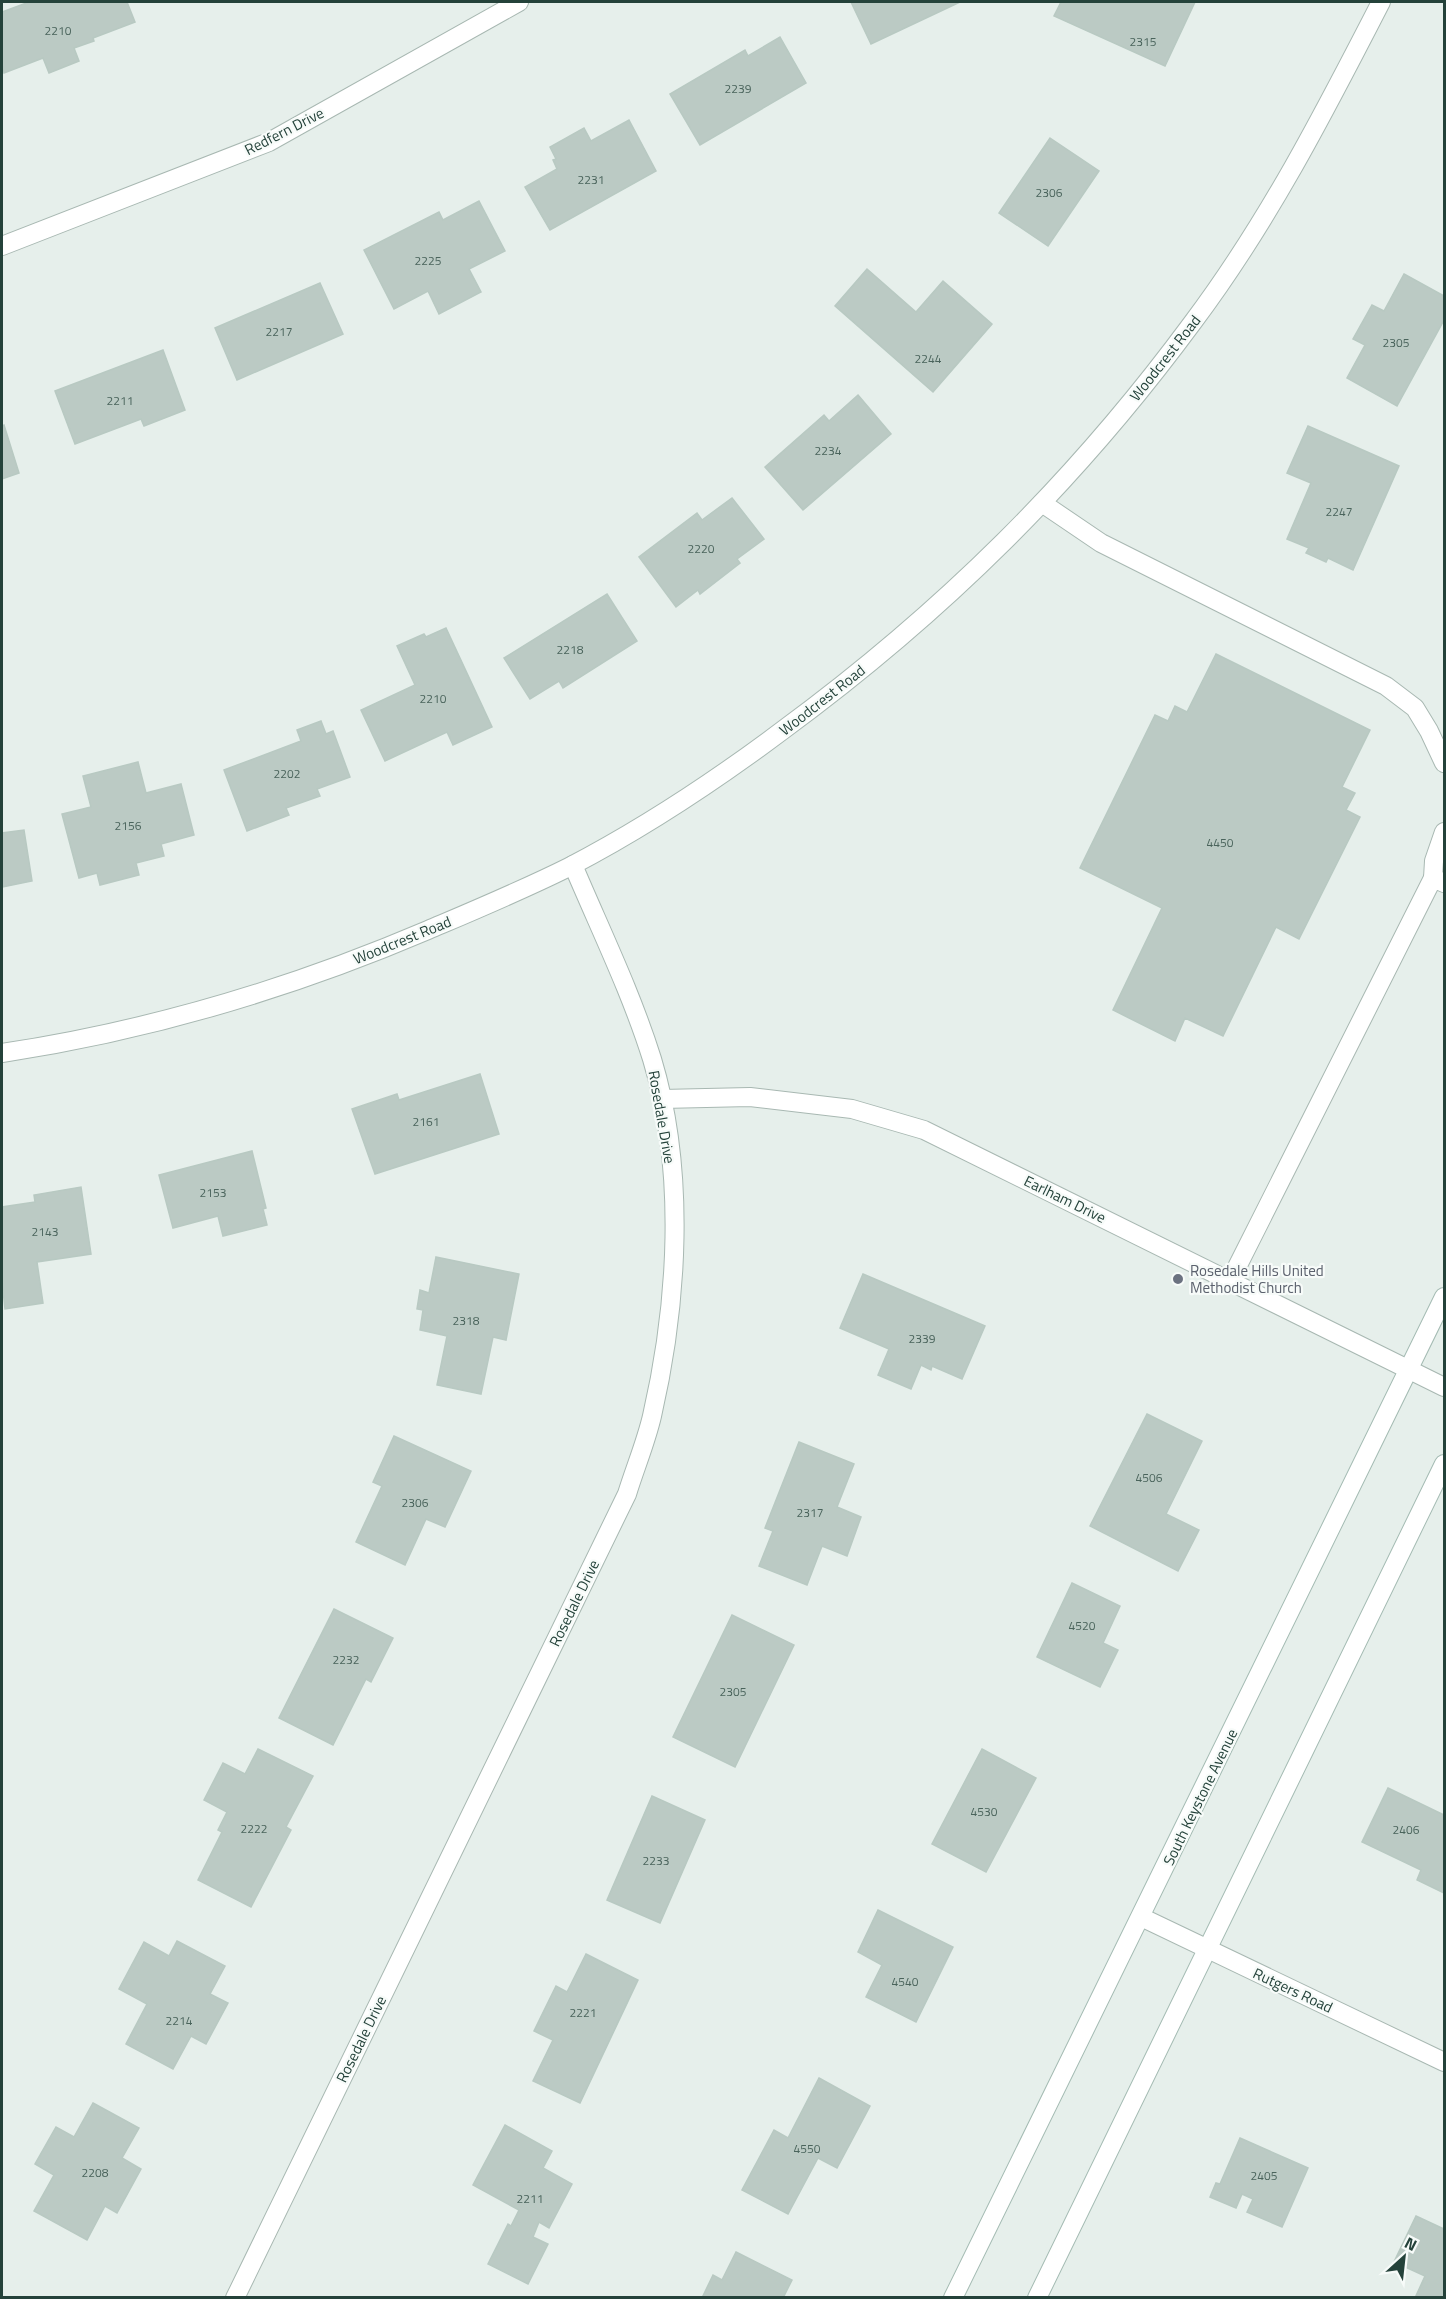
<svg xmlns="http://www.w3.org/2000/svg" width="1446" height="2299" font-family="'Titillium Web',sans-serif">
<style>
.building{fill:#bbcac4;stroke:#b8c9c2;stroke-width:1.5}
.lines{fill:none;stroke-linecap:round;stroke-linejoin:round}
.service-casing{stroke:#a8b8b2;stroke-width:20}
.minor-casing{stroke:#a8b8b2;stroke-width:20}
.secondary-casing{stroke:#a4bbb3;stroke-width:20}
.service{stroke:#fff;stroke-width:18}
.minor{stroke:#fff;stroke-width:18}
.secondary{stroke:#fff;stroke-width:18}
.worship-dot{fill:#6b7280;stroke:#f7fbf9;stroke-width:2}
.labels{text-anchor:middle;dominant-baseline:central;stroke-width:4.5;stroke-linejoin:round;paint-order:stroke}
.number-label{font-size:12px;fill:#4a645c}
.street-label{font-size:15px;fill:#24423a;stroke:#f7fbf9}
.worship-label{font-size:15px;fill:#5b616d;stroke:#f7fbf9;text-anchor:start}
</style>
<rect width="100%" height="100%" fill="#e6efeb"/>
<!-- building -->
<g class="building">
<path d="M 29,2 L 127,2 L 135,22 L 93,38 L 94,41 L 74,48 L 79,61 L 49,73 L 43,58 L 4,73 L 2,66 L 2,12 Z"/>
<path d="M 851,2 L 960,2 L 871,44 Z"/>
<path d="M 1061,2 L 1195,2 L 1165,66 L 1054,16 Z"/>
<path d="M 780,37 L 806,83 L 700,145 L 670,94 L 745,50 L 748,56 Z"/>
<path d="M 629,120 L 656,171 L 550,230 L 525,187 L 557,169 L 553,160 L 556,159 L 550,147 L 584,128 L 591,141 Z"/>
<path d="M 1050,138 L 1099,171 L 1048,246 L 999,213 Z"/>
<path d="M 479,201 L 505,251 L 469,269 L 481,292 L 439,314 L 428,291 L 394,309 L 364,250 L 439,212 L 443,220 Z"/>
<path d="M 867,269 L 916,312 L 943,281 L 992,324 L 933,392 L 835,306 Z"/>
<path d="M 1404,274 L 1444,296 L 1444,320 L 1397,406 L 1347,378 L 1365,345 L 1353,339 L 1372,305 L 1384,311 Z"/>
<path d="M 320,283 L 343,334 L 237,380 L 215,328 Z"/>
<path d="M 163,350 L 185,410 L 144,426 L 141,419 L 75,444 L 55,391 Z"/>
<path d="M 858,395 L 891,434 L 803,510 L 765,467 L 824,415 L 829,421 Z"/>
<path d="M 4,425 L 19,473 L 2,479 L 2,426 Z"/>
<path d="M 1308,426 L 1399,466 L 1353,570 L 1328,558 L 1326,562 L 1306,553 L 1309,548 L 1287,539 L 1311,483 L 1287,473 Z"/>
<path d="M 732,498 L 764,539 L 737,559 L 740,563 L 700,594 L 698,590 L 676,607 L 639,557 L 697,513 L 702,520 Z"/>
<path d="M 607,594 L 637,641 L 563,688 L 559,681 L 530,699 L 504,658 Z"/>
<path d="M 446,628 L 492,727 L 453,745 L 447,732 L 385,761 L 361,710 L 415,685 L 397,646 L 424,634 L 426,637 Z"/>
<path d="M 1216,654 L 1370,730 L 1342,787 L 1355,793 L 1346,810 L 1360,817 L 1299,939 L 1276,927 L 1223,1036 L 1185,1018 L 1175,1041 L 1113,1010 L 1162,908 L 1080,868 L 1155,715 L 1168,721 L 1175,706 L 1187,712 Z"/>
<path d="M 321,721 L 326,734 L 333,731 L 350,777 L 317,789 L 320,796 L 286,808 L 289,815 L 247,831 L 224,770 L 301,741 L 297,730 Z"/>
<path d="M 138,762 L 146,793 L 181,784 L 194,835 L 161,844 L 164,856 L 136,863 L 139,875 L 100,885 L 97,873 L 79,878 L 62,814 L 91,807 L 83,776 Z"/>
<path d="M 24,830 L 32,881 L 2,887 L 2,833 Z"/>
<path d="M 480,1074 L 499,1134 L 375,1174 L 352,1109 L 397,1094 L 399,1100 Z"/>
<path d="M 252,1151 L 266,1208 L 263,1209 L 267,1225 L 223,1236 L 218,1216 L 173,1228 L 159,1175 Z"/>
<path d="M 81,1187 L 91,1254 L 37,1262 L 43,1303 L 5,1309 L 2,1281 L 2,1207 L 35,1202 L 34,1195 Z"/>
<path d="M 436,1257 L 519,1274 L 506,1340 L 493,1337 L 481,1394 L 437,1385 L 447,1336 L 420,1330 L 423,1310 L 417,1309 L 420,1290 L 429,1293 Z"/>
<path d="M 863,1274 L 985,1326 L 962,1379 L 932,1366 L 931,1370 L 921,1365 L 911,1389 L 878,1375 L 889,1349 L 840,1328 Z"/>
<path d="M 1147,1414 L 1202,1441 L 1166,1514 L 1199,1530 L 1178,1571 L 1090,1526 Z"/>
<path d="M 394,1436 L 471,1471 L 445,1527 L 426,1519 L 405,1565 L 356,1542 L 382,1486 L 373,1482 Z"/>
<path d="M 799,1442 L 854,1464 L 837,1507 L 861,1517 L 847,1556 L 822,1546 L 807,1585 L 759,1566 L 773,1531 L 765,1528 Z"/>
<path d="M 1072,1583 L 1120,1606 L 1103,1643 L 1118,1650 L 1100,1687 L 1037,1657 Z"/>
<path d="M 334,1609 L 393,1638 L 371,1682 L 366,1679 L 333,1745 L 279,1718 Z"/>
<path d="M 732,1615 L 794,1645 L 735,1767 L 673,1737 Z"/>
<path d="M 258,1749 L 313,1776 L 286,1827 L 291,1830 L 251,1907 L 198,1880 L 222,1832 L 218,1830 L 227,1812 L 204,1800 L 223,1763 L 245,1774 Z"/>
<path d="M 982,1749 L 1036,1778 L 986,1872 L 932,1844 Z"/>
<path d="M 1388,1788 L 1444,1815 L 1444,1893 L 1417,1880 L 1421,1870 L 1362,1842 Z"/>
<path d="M 652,1796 L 705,1820 L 660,1923 L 607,1900 Z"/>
<path d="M 878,1910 L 953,1947 L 916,2022 L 866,1997 L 882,1965 L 858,1952 Z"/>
<path d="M 177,1941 L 225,1966 L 210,1994 L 228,2003 L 206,2044 L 191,2036 L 173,2069 L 126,2044 L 147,2004 L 119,1989 L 144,1942 L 169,1956 Z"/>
<path d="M 586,1954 L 638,1980 L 580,2103 L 533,2081 L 553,2040 L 534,2031 L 556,1986 L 567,1992 Z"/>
<path d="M 819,2078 L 870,2106 L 837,2168 L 818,2158 L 788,2214 L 742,2190 L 774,2130 L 788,2138 Z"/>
<path d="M 93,2103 L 139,2128 L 122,2158 L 141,2169 L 117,2213 L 105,2206 L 87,2240 L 34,2211 L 54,2175 L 35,2164 L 56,2127 L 74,2137 Z"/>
<path d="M 505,2125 L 552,2151 L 543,2168 L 572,2184 L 549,2228 L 539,2222 L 533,2237 L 548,2244 L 528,2284 L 488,2264 L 508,2224 L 511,2226 L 519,2210 L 473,2185 Z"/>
<path d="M 1240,2138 L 1308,2168 L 1282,2227 L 1247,2212 L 1253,2199 L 1242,2194 L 1236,2208 L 1210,2197 L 1216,2183 L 1220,2184 Z"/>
<path d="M 1416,2216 L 1444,2229 L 1444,2298 L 1415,2298 L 1425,2276 L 1394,2262 Z"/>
<path d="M 736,2252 L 792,2280 L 783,2298 L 702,2298 L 713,2275 L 722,2280 Z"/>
</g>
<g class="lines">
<defs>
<g id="service">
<path d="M 1042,503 L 1101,543 L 1386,686 L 1415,708 L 1429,731 L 1444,763"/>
<path d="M 1433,878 L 1434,861 L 1444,832"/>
<path d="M 1230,1281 L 1433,878 L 1444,883"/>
</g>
<g id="minor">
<path d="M 2,246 L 269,142 L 519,2"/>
<path d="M 2,1053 C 148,1031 292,988 428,930 C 475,910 523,890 569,867 C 644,828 715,781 783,730 C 942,613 1075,482 1193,322 C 1268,222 1324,113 1381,2"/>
<path d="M 662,1099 L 750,1097 L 852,1109 L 924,1130 L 1444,1387"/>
<path d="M 1141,1917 L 1444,2062"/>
<path d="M 235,2298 L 627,1494 C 635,1468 646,1442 652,1416 C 678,1303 686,1171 652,1059 C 631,992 600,929 573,865"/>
</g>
<g id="secondary">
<path d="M 953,2298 L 1444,1297"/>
<path d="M 1037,2298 L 1444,1464"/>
</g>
</defs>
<!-- service casing -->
<use href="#service" class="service-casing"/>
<!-- minor casing -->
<use href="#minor" class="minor-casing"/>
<!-- secondary casing -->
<use href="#secondary" class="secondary-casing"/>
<!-- service -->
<use href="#service" class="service"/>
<!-- minor -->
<use href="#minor" class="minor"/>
<!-- secondary -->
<use href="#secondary" class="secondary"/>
</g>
<!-- markers -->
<circle class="worship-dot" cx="1178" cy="1279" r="6"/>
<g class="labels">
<!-- number labels -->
<g class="number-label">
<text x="58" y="30">2210</text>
<text x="1143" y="41">2315</text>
<text x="738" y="88">2239</text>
<text x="591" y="179">2231</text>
<text x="1049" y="192">2306</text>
<text x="428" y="260">2225</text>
<text x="279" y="331">2217</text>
<text x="1396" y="342">2305</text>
<text x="928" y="358">2244</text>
<text x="120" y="400">2211</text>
<text x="828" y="450">2234</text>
<text x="1339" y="511">2247</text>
<text x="701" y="548">2220</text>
<text x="570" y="649">2218</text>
<text x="433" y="698">2210</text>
<text x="287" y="773">2202</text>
<text x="128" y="825">2156</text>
<text x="1220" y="842">4450</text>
<text x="426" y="1121">2161</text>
<text x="213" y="1192">2153</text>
<text x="45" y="1231">2143</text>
<text x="466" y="1320">2318</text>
<text x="922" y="1338">2339</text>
<text x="1149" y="1477">4506</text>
<text x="415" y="1502">2306</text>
<text x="810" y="1512">2317</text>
<text x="1082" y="1625">4520</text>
<text x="346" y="1659">2232</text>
<text x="733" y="1691">2305</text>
<text x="984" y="1811">4530</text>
<text x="254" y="1828">2222</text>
<text x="1406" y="1829">2406</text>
<text x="656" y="1860">2233</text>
<text x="905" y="1981">4540</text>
<text x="583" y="2012">2221</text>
<text x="179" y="2020">2214</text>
<text x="807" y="2148">4550</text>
<text x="95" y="2172">2208</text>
<text x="1264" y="2175">2405</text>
<text x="530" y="2198">2211</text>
</g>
<!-- street labels -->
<g class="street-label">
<text transform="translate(284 131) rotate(-27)">Redfern Drive</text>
<text transform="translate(1165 358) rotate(-52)">Woodcrest Road</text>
<text transform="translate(822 700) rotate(-38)">Woodcrest Road</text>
<text transform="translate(402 940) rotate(-22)">Woodcrest Road</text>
<text transform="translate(662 1117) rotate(80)">Rosedale Drive</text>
<text transform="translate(1065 1199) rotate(26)">Earlham Drive</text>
<text transform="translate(574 1603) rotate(-64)">Rosedale Drive</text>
<text transform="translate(1200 1797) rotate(-64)">South Keystone Avenue</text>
<text transform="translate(1293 1990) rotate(25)">Rutgers Road</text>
<text transform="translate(361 2039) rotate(-64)">Rosedale Drive</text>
</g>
<!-- worship labels -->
<g class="worship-label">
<text x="1190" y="1270">Rosedale Hills United<tspan x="1190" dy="17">Methodist Church</tspan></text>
</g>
</g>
<!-- border -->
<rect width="1446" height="2299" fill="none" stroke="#24423a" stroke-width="6"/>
<!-- north arrow -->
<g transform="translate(1404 2257) rotate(27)" stroke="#f7fbf9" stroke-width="4.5" paint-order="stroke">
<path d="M0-4.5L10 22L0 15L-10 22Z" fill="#24423a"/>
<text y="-9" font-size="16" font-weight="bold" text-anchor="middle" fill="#24423a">N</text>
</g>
</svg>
